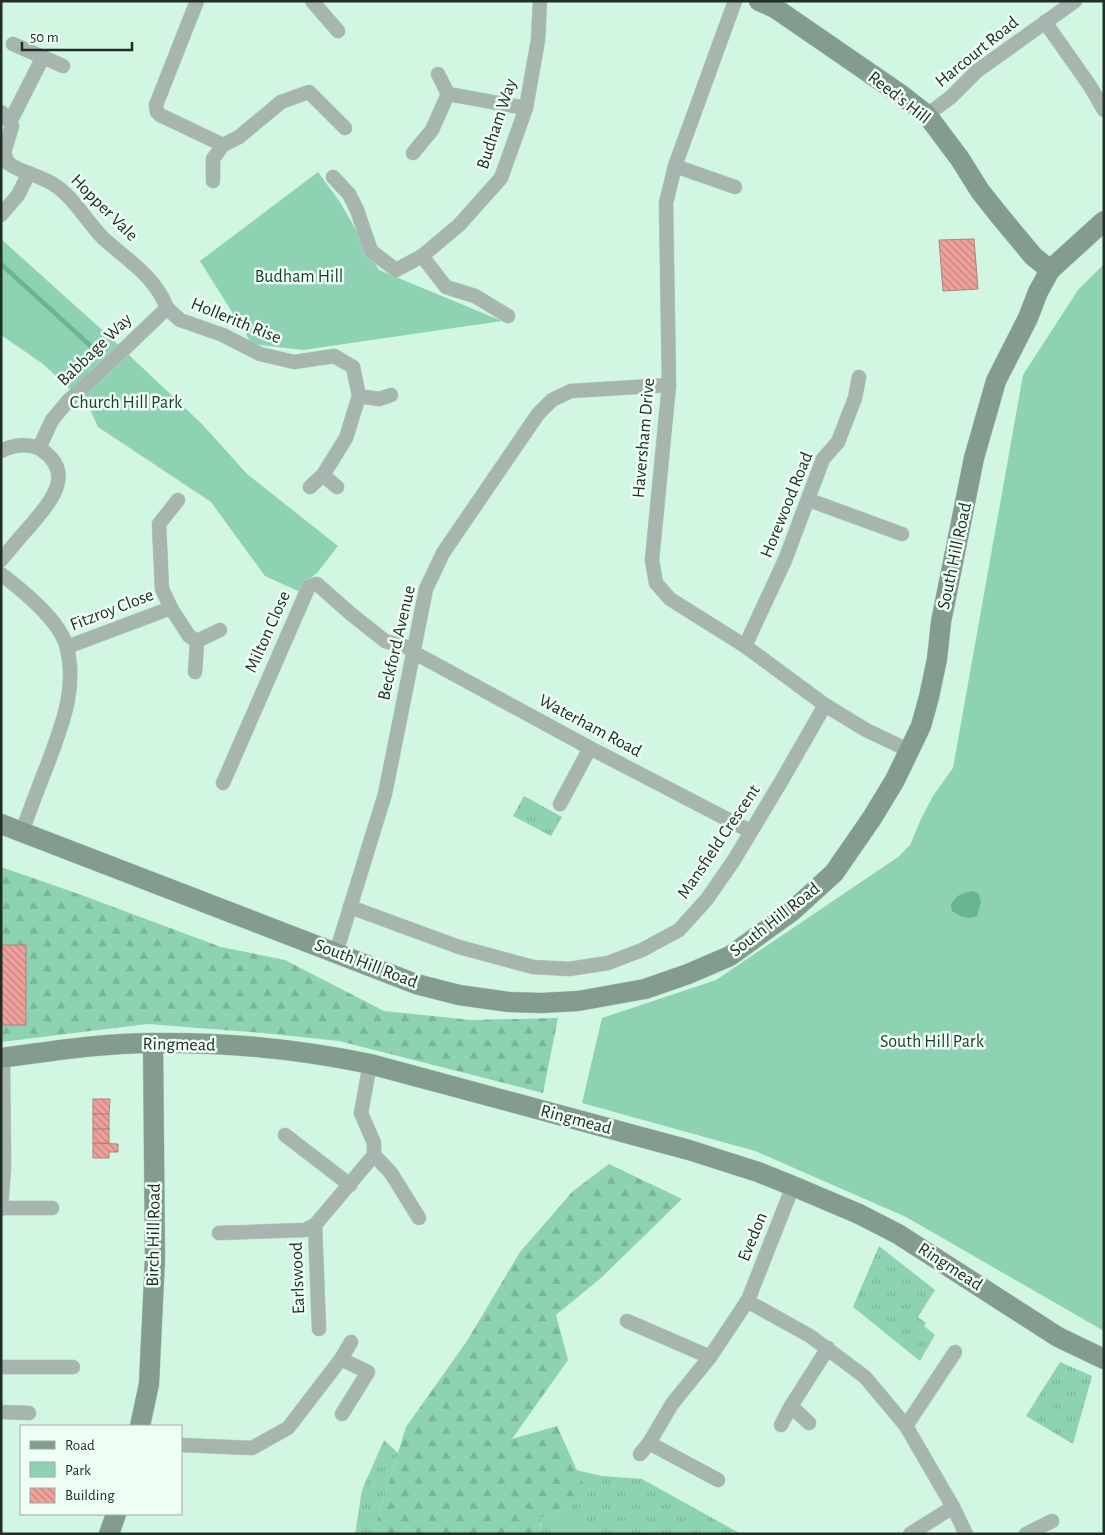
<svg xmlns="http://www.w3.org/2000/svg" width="1105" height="1535" font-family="'Alegreya Sans',sans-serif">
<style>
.grass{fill:url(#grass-tufts)}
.forest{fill:url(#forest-firs)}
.park{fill:#8dd3b1}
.water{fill:#67b691}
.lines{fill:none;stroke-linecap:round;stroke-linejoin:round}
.stream{stroke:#67b691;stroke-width:4.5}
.building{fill:url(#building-back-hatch);stroke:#a98380}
.street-casing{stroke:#b1d3c1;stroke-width:15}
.secondary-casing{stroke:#b1d3c1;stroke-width:21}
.street{stroke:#a6b6ae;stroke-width:14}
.secondary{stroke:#849c8f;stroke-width:20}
.labels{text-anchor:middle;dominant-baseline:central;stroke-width:5;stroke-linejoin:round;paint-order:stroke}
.street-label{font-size:18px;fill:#202e27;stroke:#effef5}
.park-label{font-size:18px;fill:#193d2d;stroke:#effef5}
</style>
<defs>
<pattern id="grass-tufts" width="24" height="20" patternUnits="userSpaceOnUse" patternTransform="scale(1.25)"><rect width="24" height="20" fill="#8dd3b1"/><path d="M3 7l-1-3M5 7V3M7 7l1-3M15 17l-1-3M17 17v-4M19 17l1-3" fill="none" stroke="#79b598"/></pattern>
<pattern id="forest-firs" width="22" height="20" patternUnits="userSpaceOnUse" patternTransform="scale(1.25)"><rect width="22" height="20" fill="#8dd3b1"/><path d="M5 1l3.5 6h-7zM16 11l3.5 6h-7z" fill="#79b598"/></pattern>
<pattern id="building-back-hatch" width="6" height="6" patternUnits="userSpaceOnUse" patternTransform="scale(1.25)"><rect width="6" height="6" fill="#f0a19b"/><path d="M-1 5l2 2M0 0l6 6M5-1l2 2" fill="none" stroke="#c2847e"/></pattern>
</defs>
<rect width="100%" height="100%" fill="#d1f7e3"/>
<!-- grass -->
<g class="grass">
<path d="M 524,796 L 562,817 L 551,836 L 513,816 Z"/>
<path d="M 879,1246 L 935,1290 L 918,1317 L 926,1323 L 924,1326 L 935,1335 L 920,1361 L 853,1307 Z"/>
<path d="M 1060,1362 L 1092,1376 L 1073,1444 L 1026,1416 Z"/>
<path d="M 384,1440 L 398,1453 L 373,1534 L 355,1534 L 362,1490 Z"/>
<path d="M 576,1470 L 602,1476 L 642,1479 L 741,1534 L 541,1534 L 540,1518 L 588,1497 Z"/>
</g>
<!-- forest -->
<g class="forest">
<path d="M 1,867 L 76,893 L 221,947 L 285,960 L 384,1011 L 471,1020 L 558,1018 L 543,1093 L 339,1041 L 263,1033 L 148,1024 L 1,1042 Z"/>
<path d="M 609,1164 L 682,1199 L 601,1278 L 556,1315 L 568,1360 L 512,1439 L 557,1426 L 589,1497 L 540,1518 L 541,1534 L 373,1534 L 406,1427 L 467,1341 L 520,1252 L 573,1191 Z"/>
</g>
<!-- park -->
<g class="park">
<path d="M 318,172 L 340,202 L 379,270 L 502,321 L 303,350 L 252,344 L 200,261 Z"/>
<path d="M 1,239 L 110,337 L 202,424 L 247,474 L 338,546 L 317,573 L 307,581 L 298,591 L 265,576 L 211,502 L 98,427 L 89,407 L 43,364 L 1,335 Z"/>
<path d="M 1104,264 L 1104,1331 L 906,1217 L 755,1151 L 582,1103 L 602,1018 L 716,980 L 898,857 L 910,845 L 921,819 L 933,796 L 953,768 L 1023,375 L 1078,290 Z"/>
<path d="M 580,1507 L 591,1534 L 552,1534 L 545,1523 Z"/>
</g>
<!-- water -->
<path class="water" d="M 973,891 L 978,893 L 981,902 L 977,916 C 967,920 961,917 952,911 L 951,905 C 956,895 962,893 973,891 Z"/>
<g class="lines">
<!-- stream -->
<path class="stream" d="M 1,264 L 94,349"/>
</g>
<!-- building -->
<g class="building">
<path d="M 974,239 L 978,289 L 943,291 L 939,240 Z"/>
<rect x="1" y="945" width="25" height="80"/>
<path d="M 93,1099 L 110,1099 L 109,1114 L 93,1114 Z"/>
<rect x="93" y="1114" width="16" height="15"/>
<rect x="93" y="1129" width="16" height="14"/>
<path d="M 93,1143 L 118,1144 L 118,1152 L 109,1152 L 109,1158 L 93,1158 Z"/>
</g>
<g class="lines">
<defs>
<g id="street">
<path d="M 197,1 L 156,105 L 157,112 L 160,115 L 223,145 L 239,137 L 281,102 L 309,92 L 345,128"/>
<path d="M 312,1 L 338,31"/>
<path d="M 735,1 L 675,166 L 666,203 L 669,385 L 652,560 L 656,583 L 670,599 L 745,646 L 825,705 L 866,730 L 910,751"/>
<path d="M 1045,22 L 1090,86 L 1104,110"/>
<path d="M 13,44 L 63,66"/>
<path d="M 448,94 L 526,108"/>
<path d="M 1,112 L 6,116 L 12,126 L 4,153 L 8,163 C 21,173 39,175 53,184 C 73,196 87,222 103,238 C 127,260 155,276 167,308"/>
<path d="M 927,115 L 951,97 L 977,71 L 1075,1"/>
<path d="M 10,122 L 43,57"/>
<path d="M 413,153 L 432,130 L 448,94 L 438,74"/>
<path d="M 675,166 L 735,187"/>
<path d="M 333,177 L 349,194 L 357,210 L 371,251 L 396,270 L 422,256 L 459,225 L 501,178 L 526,108 L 538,40 L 540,1"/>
<path d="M 213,181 L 213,159 L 223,145"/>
<path d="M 1,215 L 18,195 L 29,173"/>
<path d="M 422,256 L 446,287 L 475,296 L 508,316"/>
<path d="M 167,308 L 180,320 L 223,335 L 260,354 L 294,362 L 334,356 L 353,367 L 359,396 L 346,438 L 323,475 L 337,487"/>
<path d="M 359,396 L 379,399 L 391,395"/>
<path d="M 39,448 L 52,420 L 68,401 L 97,375 L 167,308"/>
<path d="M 1,451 C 13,445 30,442 42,450 C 76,474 50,502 31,525 C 21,536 11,548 1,560"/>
<path d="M 310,487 L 323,475"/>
<path d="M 178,500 L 159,524 L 162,589 L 171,608 L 189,636 L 197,641"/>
<path d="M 809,500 L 902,534"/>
<path d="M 1,574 C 22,590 61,621 67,648 C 77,689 62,725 48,763 C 39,786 30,809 22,832"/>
<path d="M 197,641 L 220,630"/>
<path d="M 745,646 L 785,560 L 823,459 L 838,442 L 855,398 L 859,377"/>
<path d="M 67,647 L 171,608"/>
<path d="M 413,652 L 590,748 L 750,831"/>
<path d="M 195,672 L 197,641"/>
<path d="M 223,783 L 309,586 L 317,584 L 351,614 L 385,641 L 413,649"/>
<path d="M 560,804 L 590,748"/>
<path d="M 350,907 L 459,947 L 533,967 L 569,969 L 608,963 L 642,950 L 679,930 L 707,899 L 734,860 L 782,780 L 825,705"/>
<path d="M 336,953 L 385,794 L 426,589 L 443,553 L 538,414 L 552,400 L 571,391 L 669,385"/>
<path d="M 285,1135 L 350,1185"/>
<path d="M 374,1155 L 391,1173 L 419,1218"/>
<path d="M 1,1208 L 52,1208"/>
<path d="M 1,1209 L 4,1167 L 3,1058"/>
<path d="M 315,1225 L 319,1329"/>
<path d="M 219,1233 L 305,1230 L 315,1225 L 374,1155 L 374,1143 L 361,1113 L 370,1064"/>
<path d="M 747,1301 L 810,1336 L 865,1377 L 906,1426 L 953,1507 L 966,1534"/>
<path d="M 627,1321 L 710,1357"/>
<path d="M 341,1359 L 368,1372 L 342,1414"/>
<path d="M 1,1367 L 73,1367"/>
<path d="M 791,1406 L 809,1423"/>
<path d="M 1,1412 L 29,1413"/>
<path d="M 781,1425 L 791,1406 L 828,1348"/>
<path d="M 906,1426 L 955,1352"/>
<path d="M 649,1443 L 718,1480"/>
<path d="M 181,1445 L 252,1448 L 288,1428 L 341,1359 L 351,1342"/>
<path d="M 640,1454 L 649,1443 L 672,1404 L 710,1357 L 748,1300 L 793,1186"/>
<path d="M 910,1534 L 953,1507"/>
<path d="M 1026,1534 L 1052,1521"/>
</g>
<g id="secondary">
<path d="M 759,1 L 775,8 L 900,94 L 927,115 L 960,159 L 980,191 L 999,215 L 1033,256 L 1050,270"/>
<path d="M 1,824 L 416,984 L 459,995 L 509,1002 L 541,1003 L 578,1001 L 645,989 L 688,974 L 730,956 L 791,912 L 834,873 L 872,818 L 895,780 L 921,726 L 929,697 L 937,659 L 941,622 L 974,458 L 996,381 L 1028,318 L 1038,292 L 1050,270 L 1104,221"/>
<path d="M 1,1058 C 52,1051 102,1043 153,1043 C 226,1042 299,1049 370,1064 L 689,1150 L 758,1172 L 793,1186 L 859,1214 L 898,1234 L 1058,1337 L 1104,1359"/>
<path d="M 140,1426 L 149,1384 L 155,1258 L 153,1043"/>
<path d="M 109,1534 L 116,1514"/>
</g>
</defs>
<!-- street casing -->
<use href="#street" class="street-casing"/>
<!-- secondary casing -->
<use href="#secondary" class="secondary-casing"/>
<!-- street -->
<use href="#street" class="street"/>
<!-- secondary -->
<use href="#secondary" class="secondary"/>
</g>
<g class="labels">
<!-- street labels -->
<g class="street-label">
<text transform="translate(977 52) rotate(-39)">Harcourt Road</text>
<text transform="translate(899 98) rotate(38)">Reed's Hill</text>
<text transform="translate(497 124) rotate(-72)">Budham Way</text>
<text transform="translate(104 208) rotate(45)">Hopper Vale</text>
<text transform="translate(236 321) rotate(22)">Hollerith Rise</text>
<text transform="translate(95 350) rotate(-44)">Babbage Way</text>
<text transform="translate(644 438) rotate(-85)">Haversham Drive</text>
<text transform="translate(787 505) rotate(-68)">Horewood Road</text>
<text transform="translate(955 556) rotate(-78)">South Hill Road</text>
<text transform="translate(112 610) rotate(-21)">Fitzroy Close</text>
<text transform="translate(268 632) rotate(-66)">Milton Close</text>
<text transform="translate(397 643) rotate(-77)">Beckford Avenue</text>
<text transform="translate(590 726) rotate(28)">Waterham Road</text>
<text transform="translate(719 842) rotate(-56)">Mansfield Crescent</text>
<text transform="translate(775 920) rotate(-38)">South Hill Road</text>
<text transform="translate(366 964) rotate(21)">South Hill Road</text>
<text transform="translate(179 1045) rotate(1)">Ringmead</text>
<text transform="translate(576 1120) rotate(15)">Ringmead</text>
<text transform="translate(154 1235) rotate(-89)">Birch Hill Road</text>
<text transform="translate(753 1237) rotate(-68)">Evedon</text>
<text transform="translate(950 1267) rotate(33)">Ringmead</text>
<text transform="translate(298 1278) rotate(-92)">Earlswood</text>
</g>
<!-- park labels -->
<g class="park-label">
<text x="299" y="277">Budham Hill</text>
<text x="126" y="403">Church Hill Park</text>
<text x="932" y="1042">South Hill Park</text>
</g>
</g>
<!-- border -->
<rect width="1105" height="1535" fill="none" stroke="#202e27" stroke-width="5"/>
<!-- legend -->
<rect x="20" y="1425" width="162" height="90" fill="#effef5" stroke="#9caba3"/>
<rect x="30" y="1441" width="25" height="8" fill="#849c8f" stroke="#9caba3"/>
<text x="65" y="1450" font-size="15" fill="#202e27">Road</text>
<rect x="30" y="1462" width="25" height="15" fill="#8dd3b1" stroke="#9caba3"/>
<text x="65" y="1475" font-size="15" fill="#202e27">Park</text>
<rect x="30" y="1488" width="25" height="15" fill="url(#building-back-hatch)" stroke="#9caba3"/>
<text x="65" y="1500" font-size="15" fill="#202e27">Building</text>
<!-- scale -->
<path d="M22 42v8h110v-8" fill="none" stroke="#202e27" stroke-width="2.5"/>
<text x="30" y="42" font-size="15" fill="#202e27" stroke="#effef5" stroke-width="4" paint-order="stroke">50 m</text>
</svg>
